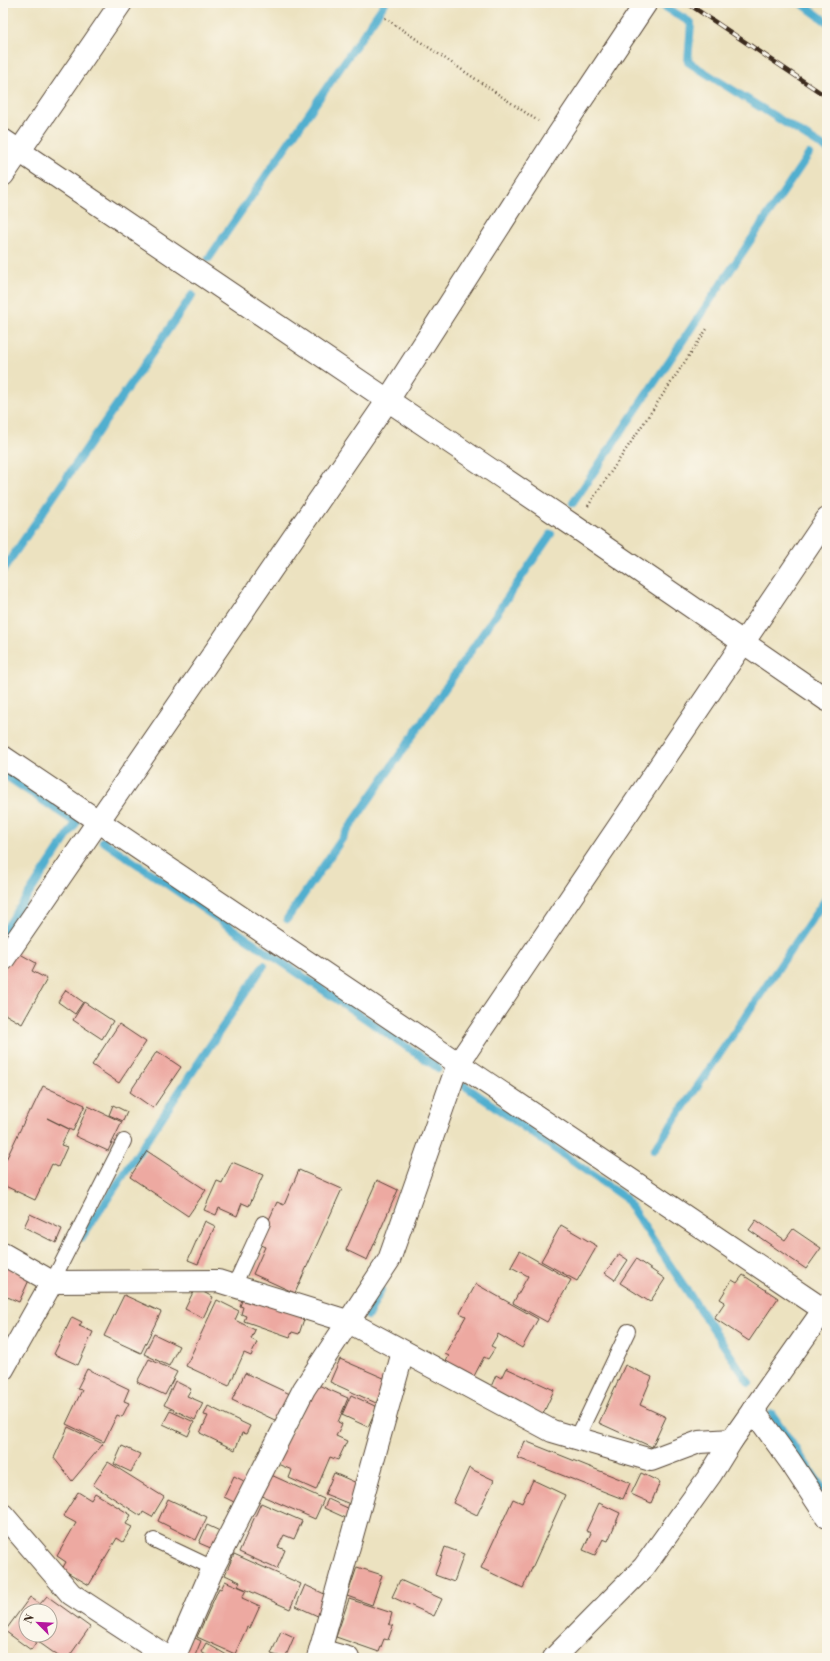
<svg xmlns="http://www.w3.org/2000/svg" width="830" height="1661" font-family="'Libre Bodoni',serif">
<style>
.lines{fill:none;stroke-linecap:round;stroke-linejoin:round}
.stream{stroke:#51afcf;stroke-width:8}
.building{fill:#eda9a1;fill-rule:evenodd}
.service-casing{stroke:#564636;stroke-width:16}
.minor-casing{stroke:#564636;stroke-width:24}
.tertiary-casing{stroke:#564636;stroke-width:24}
.path{stroke:#564636;stroke-width:2.5;stroke-dasharray:1 3;stroke-linecap:butt}
.service{stroke:#fff;stroke-width:14}
.minor{stroke:#fff;stroke-width:22}
.tertiary{stroke:#fff;stroke-width:22}
.rail-casing{stroke:#3b2a1e;stroke-width:4.5}
.rail{stroke:#fbf7ec;stroke-width:3;stroke-dasharray:9;stroke-linecap:butt}
</style>
<rect width="100%" height="100%" fill="#fbf7ec"/>
<filter id="ink" filterUnits="userSpaceOnUse"><feTurbulence type="fractalNoise" baseFrequency=".025" numOctaves="2"/><feDisplacementMap in="SourceGraphic" scale="8" xChannelSelector="R" yChannelSelector="G"/><feConvolveMatrix kernelMatrix="1 2 1 2 8 2 1 2 1" color-interpolation-filters="sRGB"/></filter>
<filter id="wash" filterUnits="userSpaceOnUse"><feTurbulence type="fractalNoise" baseFrequency=".012" numOctaves="4" result="noise"/><feDisplacementMap in="SourceGraphic" scale="16" xChannelSelector="R" yChannelSelector="G"/><feGaussianBlur stdDeviation="0.9" result="paint"/><feColorMatrix in="noise" values="0 0 0 0 0 0 0 0 0 0 0 0 0 0 0 0 0 1.4 0 .05"/><feComposite in="paint" operator="in"/></filter>
<g filter="url(#wash)">
<rect width="100%" height="100%" fill="#ece2c0"/>
<g class="lines">
<!-- stream -->
<g class="stream">
<path d="M 659,3 L 691,23 L 688,62 L 827,149"/>
<path d="M 801,3 L 827,22"/>
<path d="M 209,258 L 385,3"/>
<path d="M 573,503 L 809,154"/>
<path d="M 3,570 L 192,295"/>
<path d="M 3,774 L 76,823 L 3,933"/>
<path d="M 103,841 L 438,1068"/>
<path d="M 287,919 L 551,534"/>
<path d="M 465,1086 L 625,1198 L 749,1383"/>
<path d="M 654,1150 L 827,897"/>
<path d="M 82,1237 L 264,965"/>
<path d="M 368,1316 L 381,1290"/>
<path d="M 772,1414 L 827,1495"/>
</g>
</g>
<g id="blocks">
<!-- building -->
<g class="building">
<path d="M 15,951 L 36,963 L 32,971 L 47,979 L 22,1024 L 3,1013 L 3,972 Z"/>
<path d="M 66,990 L 83,1002 L 75,1014 L 58,1002 Z"/>
<path d="M 84,1002 L 113,1021 L 102,1039 L 73,1020 Z"/>
<path d="M 119,1024 L 146,1042 L 119,1083 L 92,1065 Z"/>
<path d="M 157,1051 L 181,1067 L 153,1108 L 130,1092 Z"/>
<path d="M 43,1086 L 85,1105 L 73,1131 L 47,1118 L 69,1129 L 61,1145 L 67,1147 L 58,1167 L 52,1164 L 35,1200 L 3,1185 L 3,1166 L 29,1111 L 31,1111 Z"/>
<path d="M 113,1105 L 127,1112 L 123,1121 L 109,1115 Z"/>
<path d="M 88,1106 L 122,1122 L 108,1151 L 75,1136 Z"/>
<path d="M 147,1151 L 206,1190 L 188,1216 L 130,1177 Z"/>
<path d="M 232,1162 L 263,1175 L 249,1206 L 242,1203 L 237,1216 L 219,1208 L 216,1215 L 204,1210 L 217,1181 L 222,1183 Z"/>
<path d="M 299,1170 L 342,1189 L 295,1293 L 253,1274 L 265,1247 L 258,1244 L 277,1202 L 284,1205 Z"/>
<path d="M 377,1180 L 398,1190 L 367,1260 L 346,1250 Z"/>
<path d="M 30,1214 L 62,1229 L 56,1243 L 24,1227 Z"/>
<path d="M 756,1220 L 785,1240 L 793,1229 L 821,1248 L 806,1269 L 749,1230 Z"/>
<path d="M 205,1221 L 215,1226 L 198,1264 L 188,1260 Z"/>
<path d="M 561,1225 L 597,1246 L 577,1281 L 541,1261 Z"/>
<path d="M 520,1251 L 571,1280 L 547,1322 L 513,1303 L 528,1276 L 511,1267 Z"/>
<path d="M 619,1254 L 628,1260 L 615,1280 L 605,1273 Z"/>
<path d="M 636,1259 L 665,1279 L 650,1302 L 620,1283 Z"/>
<path d="M 5,1266 L 30,1278 L 19,1302 L 3,1295 Z"/>
<path d="M 743,1275 L 778,1298 L 749,1341 L 714,1318 L 725,1302 L 720,1299 L 732,1280 L 737,1283 Z"/>
<path d="M 476,1284 L 538,1319 L 522,1348 L 498,1334 L 491,1346 L 495,1348 L 488,1359 L 484,1357 L 473,1378 L 445,1363 L 449,1356 L 445,1354 L 466,1316 L 460,1313 Z"/>
<path d="M 195,1288 L 213,1297 L 203,1318 L 185,1309 Z"/>
<path d="M 124,1295 L 161,1312 L 141,1353 L 104,1336 Z"/>
<path d="M 244,1295 L 305,1316 L 299,1334 L 292,1332 L 290,1337 L 244,1321 L 246,1316 L 241,1314 L 243,1307 L 240,1306 Z"/>
<path d="M 217,1300 L 239,1311 L 235,1320 L 255,1330 L 251,1339 L 257,1342 L 251,1356 L 244,1353 L 229,1386 L 186,1366 Z"/>
<path d="M 72,1317 L 82,1322 L 79,1326 L 93,1332 L 78,1365 L 54,1354 Z"/>
<path d="M 154,1334 L 179,1346 L 169,1366 L 144,1354 Z"/>
<path d="M 149,1359 L 177,1372 L 165,1395 L 137,1382 Z"/>
<path d="M 340,1359 L 386,1379 L 376,1403 L 330,1382 Z"/>
<path d="M 625,1365 L 652,1377 L 640,1405 L 666,1417 L 652,1447 L 599,1423 Z"/>
<path d="M 506,1368 L 554,1390 L 543,1414 L 490,1389 L 496,1375 L 501,1378 Z"/>
<path d="M 87,1369 L 129,1389 L 124,1401 L 129,1403 L 122,1417 L 117,1415 L 104,1442 L 66,1424 L 82,1390 L 77,1389 Z"/>
<path d="M 245,1373 L 290,1394 L 277,1421 L 232,1400 Z"/>
<path d="M 175,1381 L 191,1389 L 187,1396 L 203,1403 L 195,1420 L 164,1405 Z"/>
<path d="M 316,1384 L 348,1398 L 338,1422 L 342,1424 L 336,1436 L 347,1441 L 338,1460 L 330,1457 L 316,1490 L 289,1478 L 292,1470 L 275,1463 Z"/>
<path d="M 351,1395 L 377,1407 L 368,1427 L 342,1415 Z"/>
<path d="M 208,1406 L 250,1426 L 246,1434 L 242,1433 L 235,1450 L 200,1433 L 208,1416 L 204,1415 Z"/>
<path d="M 170,1411 L 194,1422 L 188,1436 L 163,1424 Z"/>
<path d="M 68,1427 L 103,1444 L 72,1481 L 54,1458 Z"/>
<path d="M 525,1441 L 630,1483 L 623,1499 L 518,1458 Z"/>
<path d="M 122,1446 L 140,1454 L 131,1472 L 114,1464 Z"/>
<path d="M 108,1462 L 164,1497 L 152,1517 L 143,1512 L 141,1516 L 93,1485 Z"/>
<path d="M 469,1468 L 494,1480 L 477,1515 L 453,1503 Z"/>
<path d="M 334,1473 L 359,1484 L 350,1504 L 325,1494 Z"/>
<path d="M 641,1473 L 660,1482 L 651,1503 L 631,1494 Z"/>
<path d="M 269,1474 L 324,1499 L 315,1519 L 260,1495 Z"/>
<path d="M 234,1476 L 246,1482 L 236,1503 L 224,1497 Z"/>
<path d="M 533,1480 L 565,1495 L 523,1588 L 481,1568 L 513,1499 L 522,1503 Z"/>
<path d="M 78,1492 L 91,1500 L 95,1493 L 131,1515 L 126,1524 L 132,1527 L 123,1542 L 117,1538 L 89,1585 L 62,1569 L 66,1562 L 57,1556 L 76,1523 L 63,1516 Z"/>
<path d="M 168,1499 L 207,1517 L 196,1540 L 158,1521 Z"/>
<path d="M 328,1499 L 352,1510 L 348,1519 L 324,1508 Z"/>
<path d="M 261,1503 L 302,1521 L 294,1539 L 284,1535 L 278,1547 L 285,1550 L 277,1569 L 239,1552 Z"/>
<path d="M 599,1503 L 620,1513 L 608,1541 L 603,1539 L 595,1555 L 583,1550 L 591,1533 L 586,1531 Z"/>
<path d="M 207,1525 L 222,1532 L 213,1549 L 199,1543 Z"/>
<path d="M 445,1547 L 464,1554 L 454,1582 L 435,1575 Z"/>
<path d="M 234,1554 L 301,1584 L 290,1609 L 238,1586 L 240,1582 L 225,1575 Z"/>
<path d="M 357,1567 L 382,1575 L 372,1605 L 347,1596 Z"/>
<path d="M 400,1580 L 442,1599 L 434,1616 L 392,1597 Z"/>
<path d="M 225,1581 L 246,1590 L 242,1598 L 260,1606 L 250,1628 L 247,1627 L 235,1654 L 197,1637 L 219,1588 L 221,1589 Z"/>
<path d="M 305,1585 L 331,1597 L 322,1618 L 296,1606 Z"/>
<path d="M 47,1596 L 90,1627 L 68,1658 L 61,1658 L 37,1641 L 31,1650 L 5,1631 L 30,1597 L 40,1604 ZM 26,1611 L 50,1611 L 50,1635 L 26,1635 Z"/>
<path d="M 349,1599 L 392,1613 L 389,1624 L 393,1626 L 388,1640 L 384,1639 L 379,1652 L 336,1637 Z"/>
<path d="M 281,1631 L 294,1637 L 285,1658 L 271,1654 Z"/>
<path d="M 191,1636 L 201,1641 L 194,1658 L 183,1655 Z"/>
<path d="M 206,1643 L 232,1658 L 207,1658 L 208,1656 L 201,1652 Z"/>
</g>
</g>
</g>
<g filter="url(#ink)">
<use href="#blocks" fill-opacity="0" stroke="#564636" stroke-width="1"/>
<g class="lines">
<defs>
<g id="service">
<path d="M 52,1282 L 124,1141"/>
<path d="M 234,1286 L 263,1223"/>
<path d="M 577,1438 L 628,1331"/>
<path d="M 154,1540 L 213,1568"/>
</g>
<g id="minor">
<path d="M 3,140 L 574,526 L 827,700"/>
<path d="M 3,175 L 121,3"/>
<path d="M 3,757 L 827,1312"/>
<path d="M 3,960 L 388,400 L 558,135 L 646,3"/>
<path d="M 3,1254 L 52,1282 L 218,1281 L 347,1321 L 552,1431 L 651,1460 L 699,1442 L 732,1440"/>
<path d="M 3,1369 L 52,1282"/>
<path d="M 753,1410 L 790,1461 L 827,1517"/>
<path d="M 3,1515 L 71,1594 L 169,1658"/>
<path d="M 320,1650 L 348,1658"/>
<path d="M 174,1658 L 213,1568 L 304,1389 L 389,1260 L 458,1064 L 827,519"/>
<path d="M 318,1658 L 403,1352"/>
</g>
<path id="tertiary" d="M 554,1658 L 644,1567 L 711,1474 L 732,1440 L 827,1305"/>
</defs>
<!-- service casing -->
<use href="#service" class="service-casing"/>
<!-- minor casing -->
<use href="#minor" class="minor-casing"/>
<!-- tertiary casing -->
<use href="#tertiary" class="tertiary-casing"/>
<!-- path -->
<g class="path">
<path d="M 385,18 L 538,121"/>
<path d="M 588,506 L 707,329"/>
</g>
<!-- service -->
<use href="#service" class="service"/>
<!-- minor -->
<use href="#minor" class="minor"/>
<!-- tertiary -->
<use href="#tertiary" class="tertiary"/>
<defs>
<path id="rail" d="M 687,3 L 827,97"/>
</defs>
<!-- rail casing -->
<use href="#rail" class="rail-casing"/>
<!-- rail -->
<use href="#rail" class="rail"/>
</g>
</g>
<!-- margin -->
<rect width="830" height="1661" fill="none" stroke="#fbf7ec" stroke-width="16"/>
<!-- north arrow -->
<g transform="translate(38 1623) rotate(294)"><circle r="19" fill="#fbf7ec" stroke="#aea59a"/>
<path d="M0-3L7 15L0 10L-7 15Z" fill="#b5179e"/>
<text y="-6" font-size="11" font-weight="bold" text-anchor="middle" fill="#3b2a1e">N</text>
</g>
</svg>
